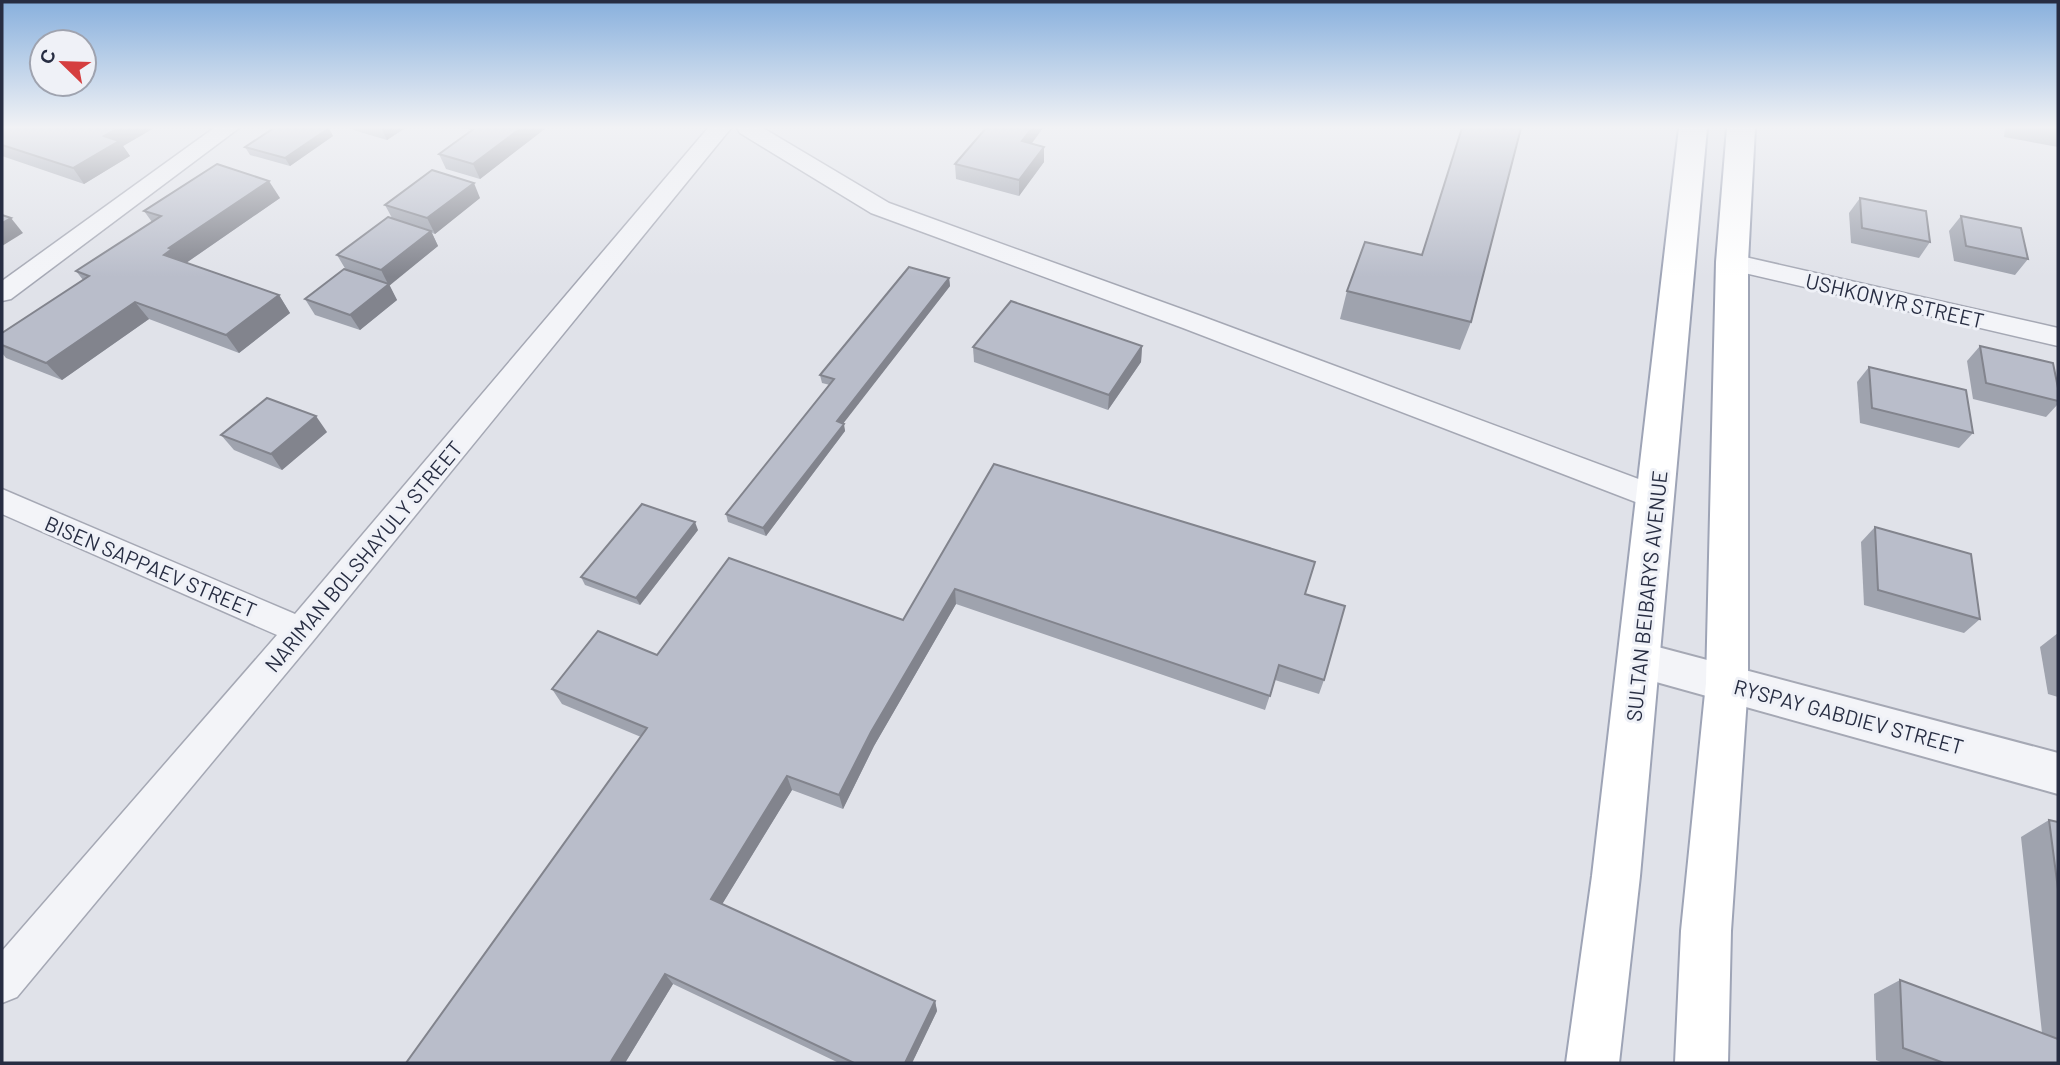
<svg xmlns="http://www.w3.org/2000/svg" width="2060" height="1065" font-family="Barlow,sans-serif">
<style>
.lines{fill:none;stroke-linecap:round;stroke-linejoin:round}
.minor-casing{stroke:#a5a8b4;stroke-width:3}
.tertiary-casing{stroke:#a5a8b4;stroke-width:4}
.primary-casing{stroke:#9ea4b6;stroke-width:4}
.minor{fill:#f3f4f8;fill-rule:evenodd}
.tertiary{fill:#f3f4f8;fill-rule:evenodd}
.primary{fill:#fff;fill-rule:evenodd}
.wall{fill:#9fa3ae}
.shaded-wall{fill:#82848d}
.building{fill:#b9bdca;stroke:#82848d;stroke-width:2}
.labels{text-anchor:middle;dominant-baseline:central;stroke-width:6;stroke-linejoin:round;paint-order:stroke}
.street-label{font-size:21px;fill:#272d42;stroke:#eff1f7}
</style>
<rect width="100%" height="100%" fill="#e0e2e9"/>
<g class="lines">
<defs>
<g id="minor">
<path d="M 214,128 L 239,128 L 11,299 L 2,301 L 2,281 Z"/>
<path d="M 708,128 L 731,128 L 313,641 L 17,997 L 2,1003 L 2,951 L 277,635 L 2,514 L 2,489 L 295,614 Z"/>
<path d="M 737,128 L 763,128 L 889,203 L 1201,316 L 1668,490 L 1672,498 L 1668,506 L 1657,510 L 1646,506 L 1183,328 L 871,213 L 740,133 Z"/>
<path d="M 1732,254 L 2058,328 L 2058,346 L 1723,268 L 1719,262 L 1723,256 Z"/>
</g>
<path id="tertiary" d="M 1639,642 L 2058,753 L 2058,794 L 1624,673 L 1618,660 L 1624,647 Z"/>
<g id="primary">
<path d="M 1679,128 L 1707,128 L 1640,876 L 1619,1063 L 1566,1063 L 1592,876 Z"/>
<path d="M 1727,128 L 1755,128 L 1748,262 L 1748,683 L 1731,931 L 1728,1063 L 1675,1063 L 1681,931 L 1706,683 L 1716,262 Z"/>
</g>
</defs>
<!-- minor casing -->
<use href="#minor" class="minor-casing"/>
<!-- tertiary casing -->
<use href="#tertiary" class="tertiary-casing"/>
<!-- primary casing -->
<use href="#primary" class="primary-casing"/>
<!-- minor -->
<use href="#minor" class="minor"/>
<!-- tertiary -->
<use href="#tertiary" class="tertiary"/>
<!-- primary -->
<use href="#primary" class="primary"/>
</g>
<!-- wall -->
<g class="wall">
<path d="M 2,128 L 154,128 L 123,146 L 130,156 L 84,184 L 2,156 Z"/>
<path d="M 352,128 L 405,128 L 387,140 L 353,130 Z"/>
<path d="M 463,128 L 546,128 L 480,179 L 446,169 L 439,154 L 472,130 Z"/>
<path d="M 2005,128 L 2058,128 L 2058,147 L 2004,137 Z"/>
<path d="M 333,136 L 290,166 L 250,155 L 245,147 Z"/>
<path d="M 1031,144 L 1044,162 L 1019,196 L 956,179 L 955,164 Z"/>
<path d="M 280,198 L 186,263 L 279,295 L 290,313 L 239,353 L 149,319 L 62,380 L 6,358 L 2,353 L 2,333 L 83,280 L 76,271 L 152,222 L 144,211 Z"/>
<path d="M 480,198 L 435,234 L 432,233 L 438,246 L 389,285 L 397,300 L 360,330 L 315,315 L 305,299 L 346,270 L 337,255 L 392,218 L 385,205 Z"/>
<path d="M 1860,198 L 1930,242 L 1919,258 L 1851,243 L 1849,213 Z"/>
<path d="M 1961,216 L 2028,259 L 2015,275 L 1954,261 L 1949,231 Z"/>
<path d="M 949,278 L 950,286 L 843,423 L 845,431 L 766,536 L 728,522 L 726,514 L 830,385 L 822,383 L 820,375 Z"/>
<path d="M 1347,291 L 1471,322 L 1460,350 L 1340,319 Z"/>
<path d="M 1142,346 L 1141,362 L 1108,410 L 974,362 L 973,347 Z"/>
<path d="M 1980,346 L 2058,388 L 2058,404 L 2046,417 L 1973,399 L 1967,361 Z"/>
<path d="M 1869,367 L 1973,433 L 1959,448 L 1860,423 L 1857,382 Z"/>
<path d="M 327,432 L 282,470 L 234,450 L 221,435 Z"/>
<path d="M 994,464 L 1305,594 L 1324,680 L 1319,694 L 1275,680 L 1265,710 L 956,604 L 874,746 L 843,809 L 792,790 L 722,904 L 935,1001 L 937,1011 L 912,1063 L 839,1063 L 673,984 L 625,1063 L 406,1063 L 641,737 L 562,704 L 552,689 L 657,655 L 903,620 Z"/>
<path d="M 1875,527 L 1980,619 L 1964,633 L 1864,605 L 1861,542 Z"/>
<path d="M 698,530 L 640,605 L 585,585 L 581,577 Z"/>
<path d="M 2058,633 L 2058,697 L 2048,694 L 2040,647 Z"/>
<path d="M 2049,820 L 2058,822 L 2058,1063 L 1883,1063 L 1876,1060 L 1874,994 L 1900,980 L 2042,1033 L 2021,837 Z"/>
</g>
<!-- shaded-wall -->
<g class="shaded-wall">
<path d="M 118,128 L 154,128 L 123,146 L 130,156 L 84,184 L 73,168 L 104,136 Z"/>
<path d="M 329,128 L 333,136 L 290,166 L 285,158 Z"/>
<path d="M 381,128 L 405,128 L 387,140 Z"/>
<path d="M 521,128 L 546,128 L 480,179 L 473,164 Z"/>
<path d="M 1032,128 L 1043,128 L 1022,157 L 1022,141 Z"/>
<path d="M 1044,147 L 1044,162 L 1019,196 L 1019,180 Z"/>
<path d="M 269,181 L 280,198 L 183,265 L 164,255 L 169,248 Z"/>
<path d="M 474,183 L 480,198 L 435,234 L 427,218 Z"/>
<path d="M 11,218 L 23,233 L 2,246 L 2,223 Z"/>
<path d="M 431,231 L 438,246 L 389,286 L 381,270 Z"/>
<path d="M 949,278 L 950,286 L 839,429 L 837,421 Z"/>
<path d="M 389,284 L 397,300 L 360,330 L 350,315 Z"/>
<path d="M 279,295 L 290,313 L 239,353 L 226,335 Z"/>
<path d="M 135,302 L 149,319 L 62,380 L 46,363 Z"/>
<path d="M 1142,346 L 1141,362 L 1108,410 L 1109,395 Z"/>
<path d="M 316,416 L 327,432 L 282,470 L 271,454 Z"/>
<path d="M 844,424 L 845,431 L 766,536 L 763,528 Z"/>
<path d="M 695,522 L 698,530 L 640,605 L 636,598 Z"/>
<path d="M 955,589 L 956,604 L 874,746 L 843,809 L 839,795 L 871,732 Z"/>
<path d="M 787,776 L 792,790 L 718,911 L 711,899 Z"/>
<path d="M 665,974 L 673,984 L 625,1063 L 610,1063 Z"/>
<path d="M 935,1001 L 937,1011 L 912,1063 L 905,1063 Z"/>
</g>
<!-- building -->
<g class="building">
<path d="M 2,128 L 118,128 L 104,136 L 119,141 L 73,168 L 2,145 Z"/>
<path d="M 274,128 L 329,128 L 285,158 L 245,147 Z"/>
<path d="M 475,128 L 521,128 L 473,164 L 439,154 Z"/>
<path d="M 986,128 L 1032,128 L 1022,141 L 1044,147 L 1019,180 L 955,164 Z"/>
<path d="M 1462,128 L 1521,128 L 1471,322 L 1347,291 L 1365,242 L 1422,255 Z"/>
<path d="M 217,164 L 269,181 L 169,248 L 172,249 L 164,255 L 279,295 L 226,335 L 135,302 L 46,363 L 2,345 L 2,333 L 89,276 L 76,271 L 161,216 L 144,211 Z"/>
<path d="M 432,170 L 474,183 L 427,218 L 385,205 Z"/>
<path d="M 1860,198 L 1926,211 L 1930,242 L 1862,228 Z"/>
<path d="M 2,215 L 11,218 L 2,223 Z"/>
<path d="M 1961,216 L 2021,228 L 2028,259 L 1966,246 Z"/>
<path d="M 388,217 L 431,231 L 381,270 L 337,255 Z"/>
<path d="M 909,267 L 949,278 L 837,421 L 844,424 L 763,528 L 726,514 L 834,379 L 820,375 Z"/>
<path d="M 344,269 L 389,284 L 350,315 L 305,299 Z"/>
<path d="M 1011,301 L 1142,346 L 1109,395 L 973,347 Z"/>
<path d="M 1980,346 L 2053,363 L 2058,388 L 2058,401 L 1986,383 Z"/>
<path d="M 1869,367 L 1966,390 L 1973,433 L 1872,408 Z"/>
<path d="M 267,398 L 316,416 L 271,454 L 221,435 Z"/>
<path d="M 994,464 L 1315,562 L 1305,594 L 1345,606 L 1324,680 L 1279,665 L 1270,696 L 955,589 L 871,732 L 839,795 L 787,776 L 711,899 L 935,1001 L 905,1063 L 854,1063 L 665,974 L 610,1063 L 406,1063 L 647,728 L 552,689 L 598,631 L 657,655 L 729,558 L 903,620 Z"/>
<path d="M 642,504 L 695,522 L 636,598 L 581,577 Z"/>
<path d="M 1875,527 L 1971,554 L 1980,619 L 1878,590 Z"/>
<path d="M 2049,820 L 2058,822 L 2058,889 Z"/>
<path d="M 1900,980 L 2058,1039 L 2058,1063 L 1944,1063 L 1903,1048 Z"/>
</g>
<!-- sky -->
<linearGradient id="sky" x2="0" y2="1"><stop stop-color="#88b0dd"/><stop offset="0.46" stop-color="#f1f2f5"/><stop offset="1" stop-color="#f1f2f5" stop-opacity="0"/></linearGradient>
<rect width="2060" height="277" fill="url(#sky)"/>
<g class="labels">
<!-- street labels -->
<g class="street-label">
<text transform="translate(1895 300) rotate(13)">USHKONYR STREET</text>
<text transform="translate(363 556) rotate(-50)">NARIMAN BOLSHAYULY STREET</text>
<text transform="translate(151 566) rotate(23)">BISEN SAPPAEV STREET</text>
<text transform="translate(1646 596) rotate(-84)">SULTAN BEIBARYS AVENUE</text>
<text transform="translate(1849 716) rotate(15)">RYSPAY GABDIEV STREET</text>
</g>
</g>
<!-- border -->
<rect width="2060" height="1065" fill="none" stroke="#272d42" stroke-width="7"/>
<!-- north arrow -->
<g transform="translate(63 63) rotate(293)"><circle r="33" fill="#eff1f7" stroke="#9fa3af" stroke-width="2"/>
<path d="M0-5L12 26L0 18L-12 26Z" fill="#d53e3f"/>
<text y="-10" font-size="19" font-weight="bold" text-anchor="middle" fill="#272d42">С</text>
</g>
</svg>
